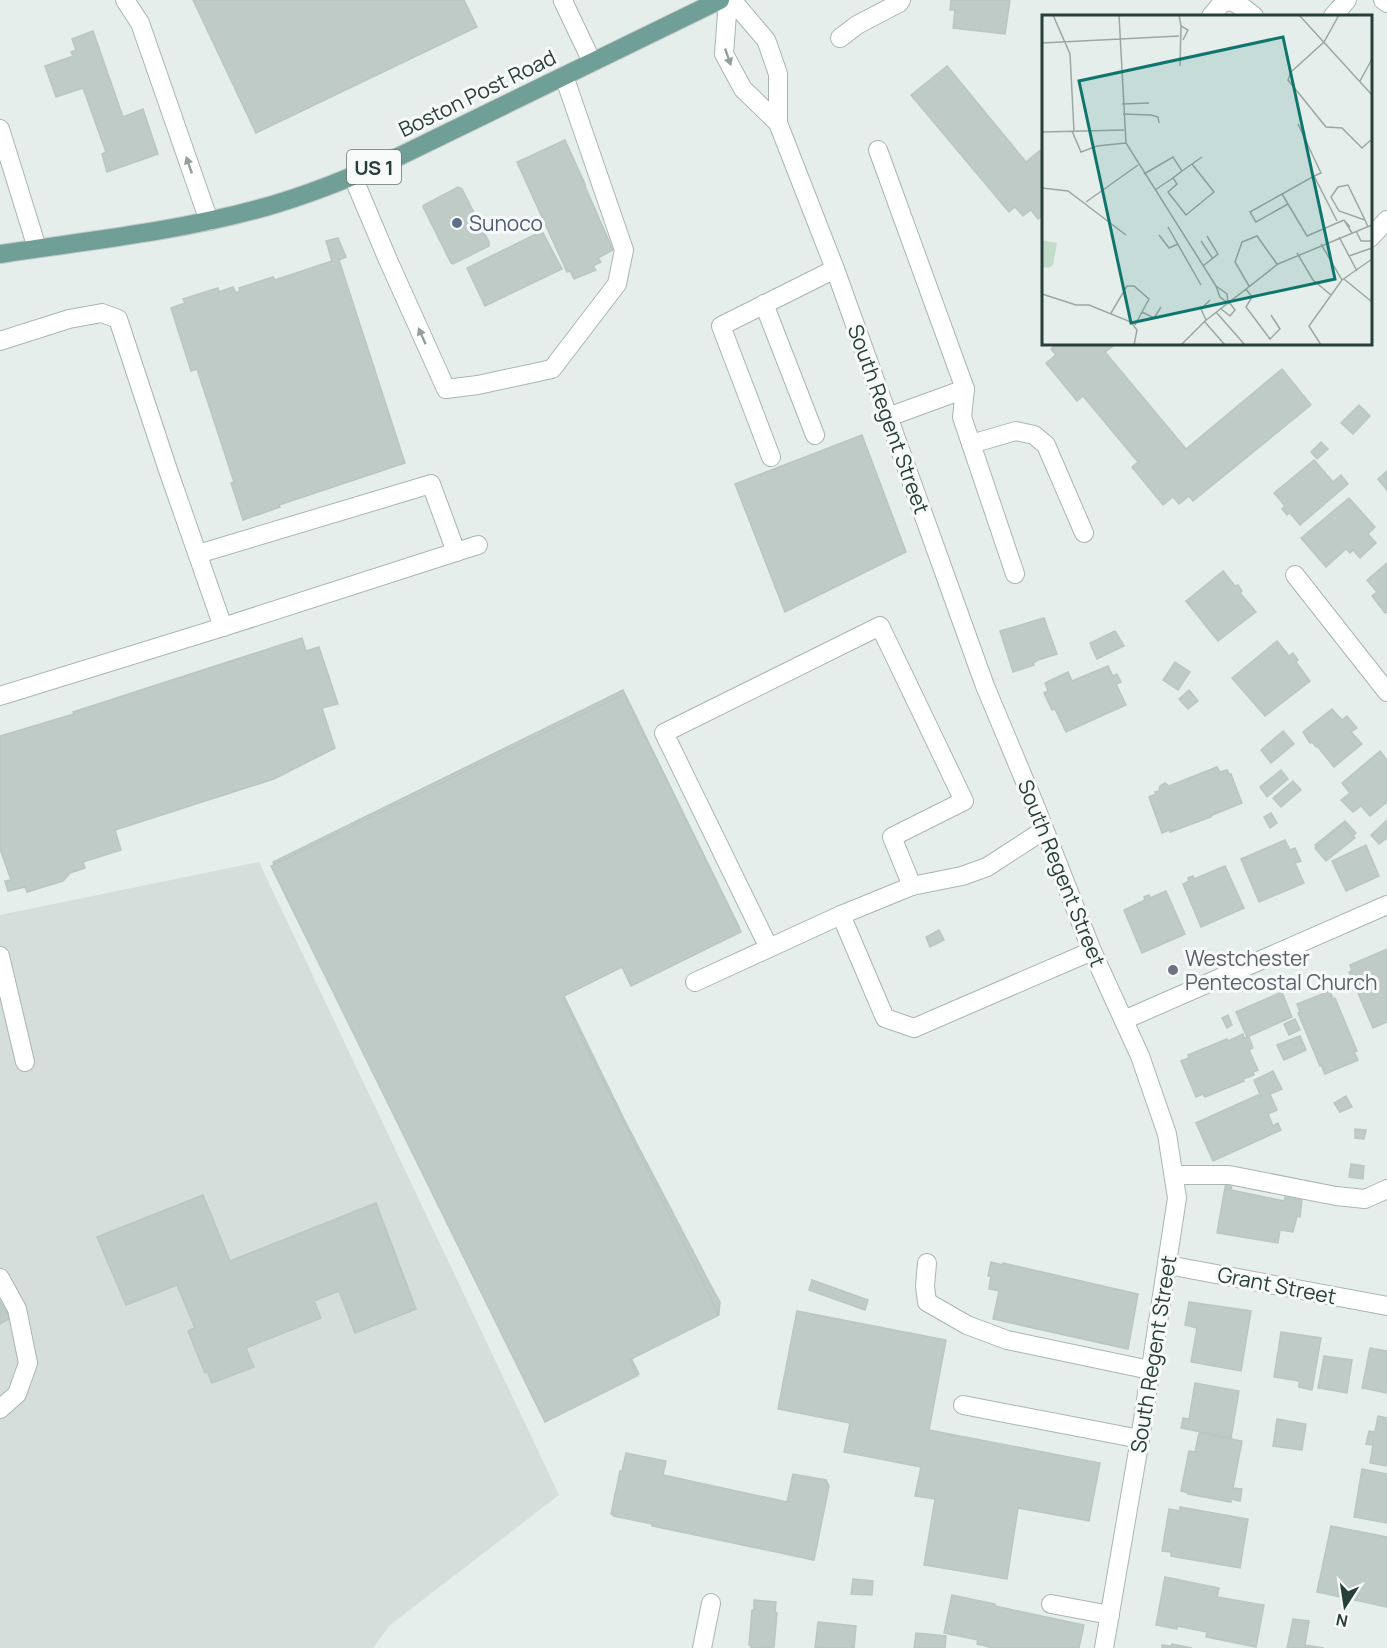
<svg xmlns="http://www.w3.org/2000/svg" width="1387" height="1648" font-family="Manrope,sans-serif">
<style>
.built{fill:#d5deda}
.building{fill:#bfcbc7;stroke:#b9c7c2;stroke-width:1.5}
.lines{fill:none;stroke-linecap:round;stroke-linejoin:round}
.minor-casing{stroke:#a9b6b2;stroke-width:20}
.major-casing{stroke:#c3c9c8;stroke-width:20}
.minor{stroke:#fff;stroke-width:18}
.major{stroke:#6f9f96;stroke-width:18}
.oneway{fill:#939f9c}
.service-dot{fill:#5c6f8a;stroke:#f7faf9;stroke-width:2}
.worship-dot{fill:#6b7280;stroke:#f7faf9;stroke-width:2}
.labels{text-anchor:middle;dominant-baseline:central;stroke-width:6;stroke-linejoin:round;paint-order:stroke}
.shield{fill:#f7faf9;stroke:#657773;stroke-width:1.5}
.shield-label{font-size:20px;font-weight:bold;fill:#273f3a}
.street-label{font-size:21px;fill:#273f3a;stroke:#f7faf9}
.service-label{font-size:21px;fill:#4e5e75;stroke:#f7faf9;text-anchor:start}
.worship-label{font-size:21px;fill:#5b616d;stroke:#f7faf9;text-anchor:start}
.inset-road{fill:none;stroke:#9aa8a4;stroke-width:1.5}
.view{fill:#0f766e;fill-opacity:0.15;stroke:#0f766e;stroke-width:3}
.inset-edge{fill:none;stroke:#273f3a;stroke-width:3}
</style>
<rect width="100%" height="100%" fill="#e6eeeb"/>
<!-- built -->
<path class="built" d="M 259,862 L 559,1495 L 390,1625 L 373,1648 L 0,1648 L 0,915 Z"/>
<!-- building -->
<g class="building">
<path d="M 193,0 L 464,0 L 477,27 L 256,133 Z"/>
<path d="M 951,0 L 1010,0 L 1005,34 L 953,28 L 955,10 L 950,10 Z"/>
<path d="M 93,31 L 123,117 L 143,109 L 158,154 L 107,172 L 102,154 L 106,152 L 83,88 L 56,97 L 45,66 L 73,56 L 71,52 L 76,50 L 72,39 Z"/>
<path d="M 947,66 L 1026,162 L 1044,147 L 1044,215 L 1038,219 L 1031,210 L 1023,216 L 1015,207 L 1009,212 L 911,95 Z"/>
<path d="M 565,140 L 585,184 L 584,184 L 613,250 L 598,258 L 601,262 L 593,266 L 596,270 L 574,279 L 570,271 L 567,272 L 517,162 Z"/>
<path d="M 458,187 L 462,189 L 489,242 L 489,246 L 453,264 L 451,263 L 423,207 L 424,205 Z"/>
<path d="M 542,231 L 562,269 L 485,306 L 467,268 Z"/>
<path d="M 338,238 L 346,257 L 339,260 L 405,463 L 279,505 L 280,507 L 243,520 L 231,483 L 234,482 L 197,369 L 191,371 L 171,308 L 185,303 L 183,299 L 218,288 L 219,292 L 233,287 L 236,293 L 240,291 L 239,288 L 273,277 L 275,280 L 332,261 L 326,241 Z"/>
<path d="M 1057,344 L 1116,344 L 1105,352 L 1186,449 L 1282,369 L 1311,405 L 1193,501 L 1189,496 L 1179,504 L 1173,497 L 1163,505 L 1132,467 L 1138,462 L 1083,396 L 1077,401 L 1046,363 L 1056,355 L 1051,349 Z"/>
<path d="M 1359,405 L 1370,416 L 1353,434 L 1341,423 Z"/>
<path d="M 862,435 L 906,552 L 785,612 L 735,484 Z"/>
<path d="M 1321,442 L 1328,449 L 1317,459 L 1311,452 Z"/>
<path d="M 1314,460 L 1333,482 L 1341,475 L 1348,484 L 1300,525 L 1290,513 L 1287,515 L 1282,509 L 1285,506 L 1274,493 Z"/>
<path d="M 1387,471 L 1387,490 L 1378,479 Z"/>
<path d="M 1349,498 L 1375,527 L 1368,534 L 1376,543 L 1360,558 L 1353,550 L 1350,553 L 1346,549 L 1326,567 L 1301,538 Z"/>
<path d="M 1387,563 L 1387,612 L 1385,613 L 1372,596 L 1377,592 L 1367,580 Z"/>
<path d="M 1223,571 L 1235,586 L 1238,585 L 1242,591 L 1240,593 L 1256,612 L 1218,641 L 1186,601 Z"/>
<path d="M 1044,618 L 1057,654 L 1038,660 L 1033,663 L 1034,665 L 1013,672 L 1000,631 Z"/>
<path d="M 1115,631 L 1124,646 L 1097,659 L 1090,643 Z"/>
<path d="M 302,638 L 306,651 L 319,647 L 338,704 L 322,708 L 335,748 L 274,779 L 115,830 L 121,850 L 83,862 L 85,868 L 70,873 L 63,881 L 27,892 L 25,887 L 8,891 L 5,881 L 11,880 L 0,849 L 0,736 L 74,714 L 73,712 Z"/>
<path d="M 1277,641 L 1289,656 L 1293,653 L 1298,660 L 1296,662 L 1310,681 L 1265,716 L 1232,678 Z"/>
<path d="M 1175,662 L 1190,672 L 1178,690 L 1163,680 Z"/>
<path d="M 1108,666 L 1113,676 L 1117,674 L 1121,682 L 1116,684 L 1126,705 L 1066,732 L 1055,709 L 1052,710 L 1044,693 L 1048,691 L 1045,683 L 1068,672 L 1072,681 Z"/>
<path d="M 623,690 L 739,927 L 630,981 L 621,963 L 562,992 L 625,1121 L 710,1284 L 720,1302 L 719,1313 L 630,1356 L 639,1374 L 547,1420 L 273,862 Z"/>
<path d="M 1189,690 L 1198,701 L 1188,709 L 1179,699 Z"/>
<path d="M 624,694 L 741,932 L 631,986 L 622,967 L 562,997 L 719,1315 L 629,1360 L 637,1376 L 545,1422 L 271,866 Z"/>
<path d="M 1332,709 L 1342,720 L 1347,716 L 1357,728 L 1351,732 L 1362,744 L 1334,767 L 1317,746 L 1316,747 L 1312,742 L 1310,743 L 1303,732 Z"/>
<path d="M 1283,731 L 1294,744 L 1271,763 L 1261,750 Z"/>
<path d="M 1380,751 L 1387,760 L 1387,802 L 1370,816 L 1361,806 L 1353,812 L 1341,800 L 1350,793 L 1342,783 Z"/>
<path d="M 1217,767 L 1220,772 L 1227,770 L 1230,775 L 1231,774 L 1242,803 L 1210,816 L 1211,817 L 1170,832 L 1169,830 L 1162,833 L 1149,797 L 1156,794 L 1155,792 L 1159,791 L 1160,786 L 1165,783 L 1169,786 Z"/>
<path d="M 1281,770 L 1288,779 L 1267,797 L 1260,787 Z"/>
<path d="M 1293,781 L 1301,790 L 1281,807 L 1273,798 Z"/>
<path d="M 1271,813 L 1277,823 L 1270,828 L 1264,817 Z"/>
<path d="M 1387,820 L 1387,838 L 1379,844 L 1371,835 Z"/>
<path d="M 1345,821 L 1356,833 L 1326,859 L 1315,845 Z"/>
<path d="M 1344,824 L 1355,838 L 1326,861 L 1315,848 Z"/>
<path d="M 1285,840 L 1290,850 L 1295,848 L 1301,861 L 1295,863 L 1304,883 L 1259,902 L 1241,859 Z"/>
<path d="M 1366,845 L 1379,876 L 1346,891 L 1332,861 Z"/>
<path d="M 1225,866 L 1244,908 L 1201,927 L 1183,884 L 1189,881 L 1188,878 L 1193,876 L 1194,879 Z"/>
<path d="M 1166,891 L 1185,934 L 1142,953 L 1124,910 L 1145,900 L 1144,897 L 1149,895 L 1150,898 Z"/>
<path d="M 939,930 L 944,940 L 930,947 L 926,937 Z"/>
<path d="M 1387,949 L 1387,1022 L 1373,1028 L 1349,972 L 1352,971 L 1350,965 Z"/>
<path d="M 1330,991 L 1333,999 L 1335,998 L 1357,1051 L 1354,1052 L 1358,1060 L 1325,1074 L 1321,1065 L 1320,1066 L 1298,1013 L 1300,1012 L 1297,1004 Z"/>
<path d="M 1282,992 L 1292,1017 L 1247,1037 L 1236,1012 Z"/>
<path d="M 1228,1015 L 1232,1025 L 1227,1028 L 1222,1018 Z"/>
<path d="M 1295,1019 L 1300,1030 L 1289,1035 L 1284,1024 Z"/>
<path d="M 1243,1034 L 1244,1038 L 1249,1037 L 1253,1048 L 1249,1050 L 1258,1070 L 1253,1072 L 1254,1075 L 1243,1079 L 1244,1081 L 1205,1097 L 1203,1094 L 1196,1097 L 1181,1061 L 1189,1058 L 1188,1055 L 1227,1039 L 1228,1041 Z"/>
<path d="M 1300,1036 L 1306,1050 L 1284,1060 L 1277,1045 Z"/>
<path d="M 1273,1071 L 1282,1089 L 1270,1094 L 1277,1110 L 1268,1114 L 1273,1126 L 1278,1123 L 1281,1130 L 1213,1161 L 1196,1123 L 1258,1095 L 1260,1097 L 1261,1097 L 1254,1080 Z"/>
<path d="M 1346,1096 L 1352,1107 L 1340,1112 L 1334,1103 Z"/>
<path d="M 1355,1129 L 1366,1130 L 1364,1139 L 1355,1138 Z"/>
<path d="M 1351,1164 L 1364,1166 L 1363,1179 L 1349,1177 Z"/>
<path d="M 1226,1182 L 1232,1183 L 1231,1190 L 1284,1201 L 1285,1197 L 1302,1200 L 1300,1217 L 1297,1216 L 1293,1232 L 1280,1230 L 1278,1243 L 1217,1233 Z"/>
<path d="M 203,1195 L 230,1261 L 376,1203 L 416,1309 L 355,1333 L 339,1291 L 314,1301 L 321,1318 L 246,1348 L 254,1367 L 212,1383 L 207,1371 L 205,1373 L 188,1331 L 195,1328 L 177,1285 L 126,1305 L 97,1237 Z"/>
<path d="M 991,1262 L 1003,1265 L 1003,1263 L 1138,1294 L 1128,1349 L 993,1319 L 999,1291 L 989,1289 L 991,1276 L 988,1276 Z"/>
<path d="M 812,1280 L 868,1300 L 865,1310 L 809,1290 Z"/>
<path d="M 0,1301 L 10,1318 L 0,1324 Z"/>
<path d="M 1189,1302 L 1251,1311 L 1241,1371 L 1191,1362 L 1197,1328 L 1185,1325 Z"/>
<path d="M 797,1311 L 946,1340 L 929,1430 L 1100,1463 L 1089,1521 L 1018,1508 L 1007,1579 L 924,1565 L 935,1499 L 915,1496 L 921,1467 L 844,1452 L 850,1423 L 778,1409 Z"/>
<path d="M 1281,1332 L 1321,1338 L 1312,1390 L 1299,1387 L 1299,1381 L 1274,1377 Z"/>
<path d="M 1370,1348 L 1387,1351 L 1387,1393 L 1362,1388 Z"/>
<path d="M 1324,1356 L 1352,1360 L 1347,1393 L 1318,1388 Z"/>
<path d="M 1195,1383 L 1239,1391 L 1231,1438 L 1181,1428 L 1183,1418 L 1189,1419 Z"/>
<path d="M 1378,1416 L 1387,1418 L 1387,1466 L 1370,1463 L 1373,1445 L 1366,1444 L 1369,1431 L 1375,1432 Z"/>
<path d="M 1277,1419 L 1306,1424 L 1302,1450 L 1273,1446 Z"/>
<path d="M 1199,1433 L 1242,1441 L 1233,1488 L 1242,1489 L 1240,1501 L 1231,1499 L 1231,1502 L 1188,1494 L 1189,1493 L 1181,1491 L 1189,1451 L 1195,1452 Z"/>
<path d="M 626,1453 L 666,1461 L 663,1475 L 787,1502 L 793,1474 L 826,1480 L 829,1486 L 814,1560 L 652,1526 L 652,1524 L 613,1516 L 613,1514 L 611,1514 L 620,1471 L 622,1471 Z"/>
<path d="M 1362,1469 L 1387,1474 L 1387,1523 L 1354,1517 Z"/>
<path d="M 1180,1507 L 1248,1519 L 1240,1568 L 1171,1556 L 1171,1552 L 1162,1551 L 1169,1509 L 1180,1511 Z"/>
<path d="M 1331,1526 L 1387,1537 L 1387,1607 L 1317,1592 Z"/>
<path d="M 1165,1577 L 1219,1588 L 1217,1597 L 1264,1605 L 1256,1647 L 1206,1637 L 1207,1632 L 1177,1626 L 1177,1629 L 1156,1625 Z"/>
<path d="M 853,1579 L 873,1581 L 872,1595 L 851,1594 Z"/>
<path d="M 952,1595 L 995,1604 L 995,1606 L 1084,1625 L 1079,1648 L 993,1648 L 977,1644 L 978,1640 L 944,1633 Z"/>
<path d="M 754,1600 L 776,1602 L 775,1612 L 777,1613 L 774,1647 L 751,1648 L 751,1645 L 749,1645 L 752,1610 L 754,1610 Z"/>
<path d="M 1293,1619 L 1309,1621 L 1305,1645 L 1324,1648 L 1287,1648 Z"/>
<path d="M 818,1622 L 856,1626 L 854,1648 L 815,1648 Z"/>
<path d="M 916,1633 L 946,1636 L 945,1648 L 914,1648 Z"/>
<path d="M 1172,1644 L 1192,1648 L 1162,1648 L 1162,1645 L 1172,1646 Z"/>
</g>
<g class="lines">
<defs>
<g id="minor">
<path d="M 125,0 L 140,23 L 209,221"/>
<path d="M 564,0 L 563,1 L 592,62"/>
<path d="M 728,0 L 724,54 L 743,89 L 778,123 L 778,74 L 768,45 L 766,40 L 732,0"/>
<path d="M 1383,0 L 1387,3"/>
<path d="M 1211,16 L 1222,3 L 1232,1 L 1245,9 L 1254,16"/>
<path d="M 1333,16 L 1347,0"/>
<path d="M 840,38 L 857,25 L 899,3 L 901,0"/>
<path d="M 778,123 L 835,269 L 985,686 L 1034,803 L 1092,951 L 1140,1056 L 1167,1134 L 1177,1198 L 1140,1439 L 1104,1648"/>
<path d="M 0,129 L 37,248"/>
<path d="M 878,150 L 965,389 L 962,417 L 1015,574"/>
<path d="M 353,177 L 388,260 L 446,389 L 478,385 L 552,369 L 617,284 L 624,250 L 564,76"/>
<path d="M 1370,238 L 1387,220"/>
<path d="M 764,304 L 815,435"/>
<path d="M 0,341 L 69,319 L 102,313 L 118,319 L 168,470 L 223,627 L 0,696"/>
<path d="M 888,417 L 965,389"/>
<path d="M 971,444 L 1016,431 L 1034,435 L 1046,445 L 1084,533"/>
<path d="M 771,457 L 721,326 L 835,269"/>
<path d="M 456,552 L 478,545"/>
<path d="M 198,554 L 431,484 L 456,552 L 223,627"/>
<path d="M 1295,575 L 1387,692"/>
<path d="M 912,886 L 962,876 L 987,867 L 1044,830"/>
<path d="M 769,948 L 664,733 L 880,626 L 964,801 L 892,837 L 912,886 L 841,915 L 885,1018 L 914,1028 L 1092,951"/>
<path d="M 0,956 L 25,1062"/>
<path d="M 695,982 L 841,915"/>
<path d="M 1124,1020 L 1387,905"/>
<path d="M 1174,1175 L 1229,1175 L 1336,1196 L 1365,1199 L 1387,1189"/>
<path d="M 927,1263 L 925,1286 L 927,1302 L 967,1325 L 1007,1340 L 1150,1370"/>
<path d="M 1168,1265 L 1387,1306"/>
<path d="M 0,1278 L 17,1309 L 28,1363 L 17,1394 L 0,1409"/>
<path d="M 963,1405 L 1140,1439"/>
<path d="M 1051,1604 L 1110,1615"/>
<path d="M 702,1648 L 711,1603"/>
</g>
<path id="major" d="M 0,254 C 86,241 174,232 258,209 C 307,196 354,176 400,156 L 720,0"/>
</defs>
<!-- minor casing -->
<use href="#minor" class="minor-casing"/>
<!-- major casing -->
<use href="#major" class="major-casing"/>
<!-- minor -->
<use href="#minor" class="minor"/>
<!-- major -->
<use href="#major" class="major"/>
</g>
<!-- one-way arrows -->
<defs><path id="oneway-solid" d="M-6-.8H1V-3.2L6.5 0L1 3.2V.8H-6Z" transform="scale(1.5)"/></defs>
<g class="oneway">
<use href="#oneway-solid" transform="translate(728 57) rotate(71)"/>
<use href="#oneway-solid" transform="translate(189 165) rotate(-109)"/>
<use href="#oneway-solid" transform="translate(422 336) rotate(-114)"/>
</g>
<!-- markers -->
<circle class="service-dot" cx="457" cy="223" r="6"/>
<circle class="worship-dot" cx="1173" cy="970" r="6"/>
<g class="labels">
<!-- shield labels -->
<rect class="shield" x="347" y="150" width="54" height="34" rx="4.5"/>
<g class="shield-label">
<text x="374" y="167">US 1</text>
</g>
<!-- street labels -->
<g class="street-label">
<text transform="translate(477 93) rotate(-26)">Boston Post Road</text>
<text transform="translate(889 419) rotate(70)">South Regent Street</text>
<text transform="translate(1062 873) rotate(68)">South Regent Street</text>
<text transform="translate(1277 1285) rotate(11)">Grant Street</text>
<text transform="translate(1153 1354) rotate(-81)">South Regent Street</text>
</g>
<!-- service labels -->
<g class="service-label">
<text x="469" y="223">Sunoco</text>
</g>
<!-- worship labels -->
<g class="worship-label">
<text x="1185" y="958">Westchester<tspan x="1185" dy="24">Pentecostal Church</tspan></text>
</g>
</g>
<!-- overview -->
<g transform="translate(1042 15)">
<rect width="330" height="330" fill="#e6eeeb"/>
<path d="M 0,225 L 15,228 L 11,250 L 7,253 L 0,252 Z" fill="#c2dccb"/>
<path class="inset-road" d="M 11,0 L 28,39 L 32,116M 77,0 L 84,128 L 174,271M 137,0 L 139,11 L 146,15 L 141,25M 257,0 L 330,80M 297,0 L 282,27 L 249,57 L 246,65 L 284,112 L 300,113 L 320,133 L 330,124M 0,28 L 137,21M 138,51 L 139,11M 318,66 L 330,44M 80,89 L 107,88M 81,99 L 109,100 L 116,102 L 117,108M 256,109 L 279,158 L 272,161M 30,116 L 39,137 L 55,131 L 84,128M 0,117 L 82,115M 140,156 L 160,142M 102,159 L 131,142 L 140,156 L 131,163 L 135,169 L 126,177 L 144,200 L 172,177 L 150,149M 0,173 L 26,176 L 84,220M 113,175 L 131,163M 240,179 L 208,197 L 214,207 L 246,189M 44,187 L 96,150M 323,205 L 297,196 L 289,182 L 296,172 L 306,170 L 323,205 L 326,212M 295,206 L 272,161 L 240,179 L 265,221 L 302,205M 126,212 L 159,270M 308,212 L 302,205 L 310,218M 314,216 L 319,226 L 330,226M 117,220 L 127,233 L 136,229M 297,222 L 315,256M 159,226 L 171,244M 255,238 L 271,265 L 289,280M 307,241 L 330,233M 161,251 L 176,239 L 165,221M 302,264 L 330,287M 300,265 L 330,244M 174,271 L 185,279 L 186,288 L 178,282 ZM 207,271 L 193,247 L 200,227 L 215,221 L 235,249M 204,274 L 210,282 L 204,292 L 228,324 L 238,314 L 229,300M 0,279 L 34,290 L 47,290 L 89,307 L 95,315 L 92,330M 178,293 L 188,301 L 193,295 L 187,287M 100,297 L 112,303 L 119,292M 174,297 L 203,330M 69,298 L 85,271 L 92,271 L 107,284 L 93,310M 164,305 L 159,294 L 168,285M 162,306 L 183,330M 139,330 L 163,306 L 236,249 L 330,210M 279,330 L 267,311 L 300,265 L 279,229"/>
<path class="view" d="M 241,22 L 293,264 L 89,308 L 37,66 Z"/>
<rect width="330" height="330" class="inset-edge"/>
</g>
<!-- north arrow -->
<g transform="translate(1345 1606) rotate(192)" stroke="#f7faf9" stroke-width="4.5" paint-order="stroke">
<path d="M0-4.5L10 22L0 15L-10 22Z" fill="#273f3a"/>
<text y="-9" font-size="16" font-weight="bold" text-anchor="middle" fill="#273f3a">N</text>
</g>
</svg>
